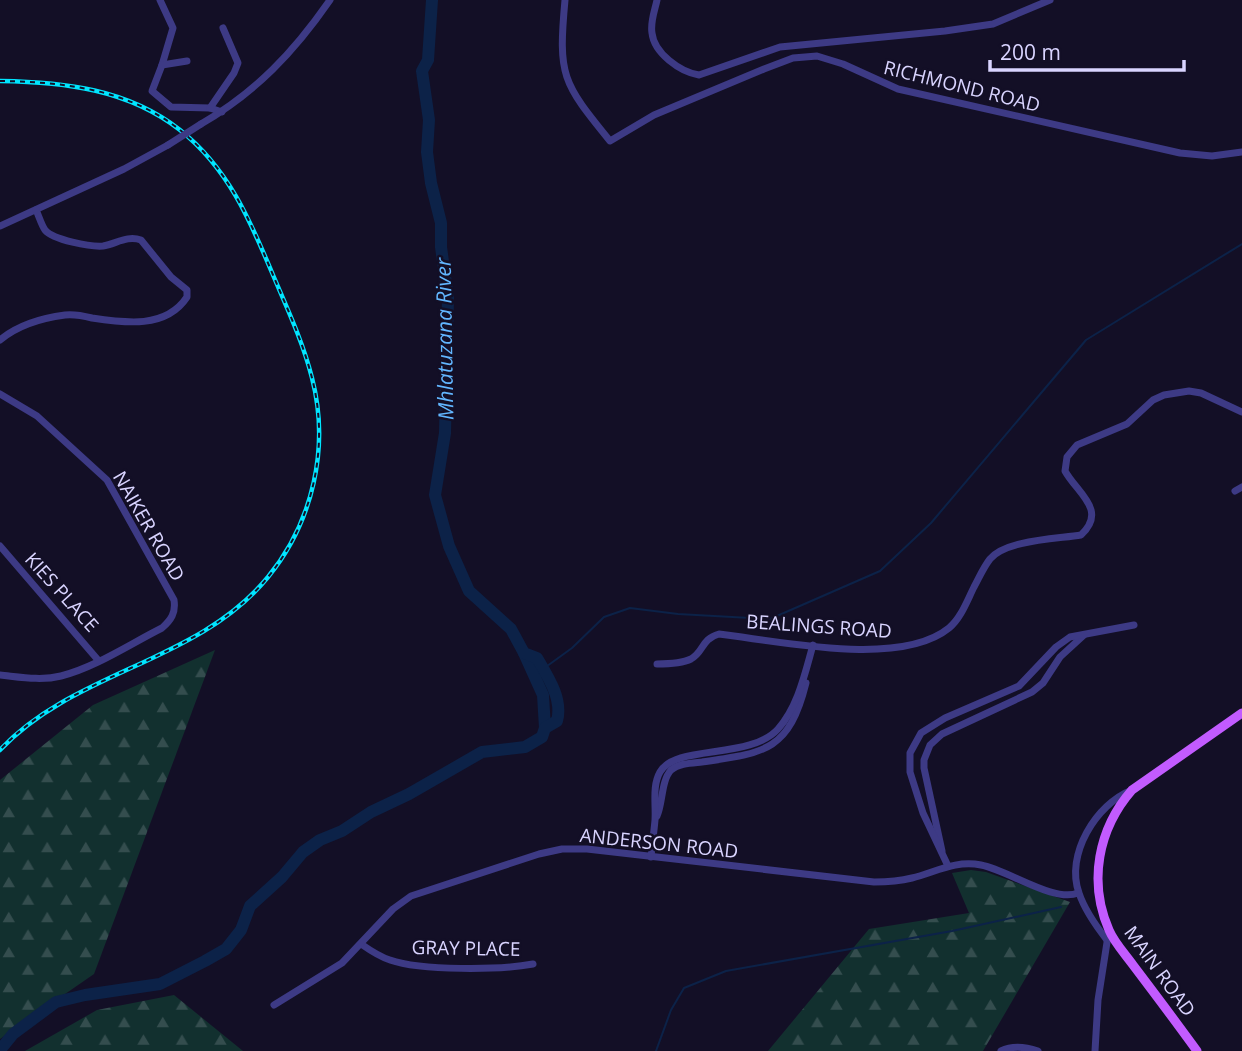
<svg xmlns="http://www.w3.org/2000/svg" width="1242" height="1051" font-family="'Open Sans',sans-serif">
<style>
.forest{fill:url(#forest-firs)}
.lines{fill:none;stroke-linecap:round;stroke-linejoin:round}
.stream{stroke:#0c2248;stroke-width:2}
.river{stroke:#0c2248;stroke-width:12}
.minor{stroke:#3d3a85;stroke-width:7}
.major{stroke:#c25bff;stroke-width:9}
.rail-casing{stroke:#00e5ff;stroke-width:4.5}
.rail{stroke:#130f26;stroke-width:2;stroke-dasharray:5;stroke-linecap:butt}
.minor-bridge{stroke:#3d3a85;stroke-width:7}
.labels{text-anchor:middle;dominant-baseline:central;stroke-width:5;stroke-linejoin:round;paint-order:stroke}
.street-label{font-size:19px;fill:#d9d4ff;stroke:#130f26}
.water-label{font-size:21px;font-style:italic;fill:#62b6ff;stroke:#130f26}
</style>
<defs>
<pattern id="forest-firs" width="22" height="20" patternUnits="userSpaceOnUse" patternTransform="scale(1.75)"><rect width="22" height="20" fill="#12302f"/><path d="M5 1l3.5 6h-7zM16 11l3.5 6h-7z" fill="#344d4e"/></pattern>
</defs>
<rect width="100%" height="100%" fill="#130f26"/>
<!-- forest -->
<g class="forest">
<path d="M 215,650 L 94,974 L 0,1039 L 0,780 L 93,705 Z"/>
<path d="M 971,870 L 986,872 L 1070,902 L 983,1051 L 768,1051 L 869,929 L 969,913 L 952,873 Z"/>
<path d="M 174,995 L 243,1051 L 25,1051 L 97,1010 Z"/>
</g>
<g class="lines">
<!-- stream -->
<g class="stream">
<path d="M 543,669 L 572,648 L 604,617 L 630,608 L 678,614 L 770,619 L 880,571 L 931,523 L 1086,340 L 1242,244"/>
<path d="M 656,1051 L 671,1010 L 684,988 L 726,971 L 952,931 L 1061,907"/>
</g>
<!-- river -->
<g class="river">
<path d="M 524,653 L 543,695 L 545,728"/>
<path d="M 0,1050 L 13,1034 L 56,1002 L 85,995 L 160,984 L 205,961 L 226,949 L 241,930 L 250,906 L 282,877 L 303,852 L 320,840 L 342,831 L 371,812 L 409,794 L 482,752 L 525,747 L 542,737 L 545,728 L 557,721 C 563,699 548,677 537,658 L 524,653 L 511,629 L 469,591 L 449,546 L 435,495 L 445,433 L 448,298 L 441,247 L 441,223 L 431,183 L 427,152 L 429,120 L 422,71 L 428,60 L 432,0"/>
</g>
<!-- minor -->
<g class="minor">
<path d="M 160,0 L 173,28 L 162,65"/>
<path d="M 565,0 C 558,76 562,82 610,141 L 654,115 L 764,69 L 793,58 L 817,56 L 843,64 L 898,89 L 1180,153 L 1212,156 L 1242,152"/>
<path d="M 657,0 C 655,10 650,22 652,33 C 654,53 680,72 699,75 L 780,47 L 945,31 L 993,24 L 1050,0"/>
<path d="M 187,61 L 162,65 L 152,91 L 171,107 L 210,108"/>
<path d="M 222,112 L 210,108 L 234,73 L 238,63 L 223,28"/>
<path d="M 201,124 C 256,92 294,52 330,0"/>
<path d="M 0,226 L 124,169 L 168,145"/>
<path d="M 0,340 C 18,325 42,318 65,315 C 74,314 84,316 92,318 C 125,323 166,329 187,297 L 187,290 L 171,277 L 141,240 C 127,235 116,244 103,246 C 91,247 53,240 45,230 C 41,224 39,216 36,210"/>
<path d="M 0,394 L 37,416 L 107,480 L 174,600 C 176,613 171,620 162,628 C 130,644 96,667 61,676 C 41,681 20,677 0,675"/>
<path d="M 1235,491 L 1242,487"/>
<path d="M 0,546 L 98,660"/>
<path d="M 657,664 C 667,664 681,664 691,659 C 704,652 701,639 719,634 C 779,641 900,668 949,628 C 961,618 967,601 974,587 C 979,578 983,568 990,559 C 1006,540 1056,539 1081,535 C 1108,510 1077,493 1065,471 L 1067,457 L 1077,445 L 1127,424 L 1153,400 L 1164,395 L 1189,391 L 1201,393 L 1242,412"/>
<path d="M 657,816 C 663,803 661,781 671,770 C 679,763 692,763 702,762 C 765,753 789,751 806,683"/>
<path d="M 942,851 L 924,768 L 924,760 L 930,745 L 942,734 L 1032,692 L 1043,683 L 1060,657 L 1084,635"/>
<path d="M 651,857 C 652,845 654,832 655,820 C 656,804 652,786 660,772 C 676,744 750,760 778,729 C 798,707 805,673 813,645"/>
<path d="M 948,866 L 923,813 L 910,772 L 910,753 L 921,733 L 945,718 L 1019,686 L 1056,647 L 1070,637 L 1134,625"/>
<path d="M 1107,940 C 1096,926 1085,911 1079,893 C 1065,855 1096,804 1132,790"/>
<path d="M 361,944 C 371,951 380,957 390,960 C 421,971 501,970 533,964"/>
<path d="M 274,1005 L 342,963 L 393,909 L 411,896 L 539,854 L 562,849 L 587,849 L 874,882 C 887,882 900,881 912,878 C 936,872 955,860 981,865 C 1008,870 1054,903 1078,893"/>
<path d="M 1001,1051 C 1013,1045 1026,1047 1038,1051"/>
<path d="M 1095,1051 L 1098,1000 L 1108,936"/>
</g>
<!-- major -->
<path class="major" d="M 1197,1051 C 1176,1022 1155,994 1133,965 C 1125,954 1114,942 1109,930 C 1088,882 1098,829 1132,790 L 1242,713"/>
<defs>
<path id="rail" d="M 0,81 C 64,82 128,89 180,130 C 228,168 250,220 273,275 C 287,308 303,342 312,378 C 330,447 313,522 268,577 C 198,663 75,670 0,750"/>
</defs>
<!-- rail casing -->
<use href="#rail" class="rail-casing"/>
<!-- rail -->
<use href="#rail" class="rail"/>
<!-- minor-bridge -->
<path class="minor-bridge" d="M 168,145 L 201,124"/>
</g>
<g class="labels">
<!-- street labels -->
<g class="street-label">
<text transform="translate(962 86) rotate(14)">RICHMOND ROAD</text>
<text transform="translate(149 526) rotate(60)">NAIKER ROAD</text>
<text transform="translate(62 592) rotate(48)">KIES PLACE</text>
<text transform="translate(819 626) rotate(4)">BEALINGS ROAD</text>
<text transform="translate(659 843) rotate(6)">ANDERSON ROAD</text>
<text transform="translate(466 948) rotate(1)">GRAY PLACE</text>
<text transform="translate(1160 971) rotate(54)">MAIN ROAD</text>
</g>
<!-- water labels -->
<g class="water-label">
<text transform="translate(444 339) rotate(-91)">Mhlatuzana River</text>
</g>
</g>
<!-- scale -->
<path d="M990 60v10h194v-10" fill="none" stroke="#d9d4ff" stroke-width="3.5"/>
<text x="1000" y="60" font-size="21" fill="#d9d4ff" stroke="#130f26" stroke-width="5" paint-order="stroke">200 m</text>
</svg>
